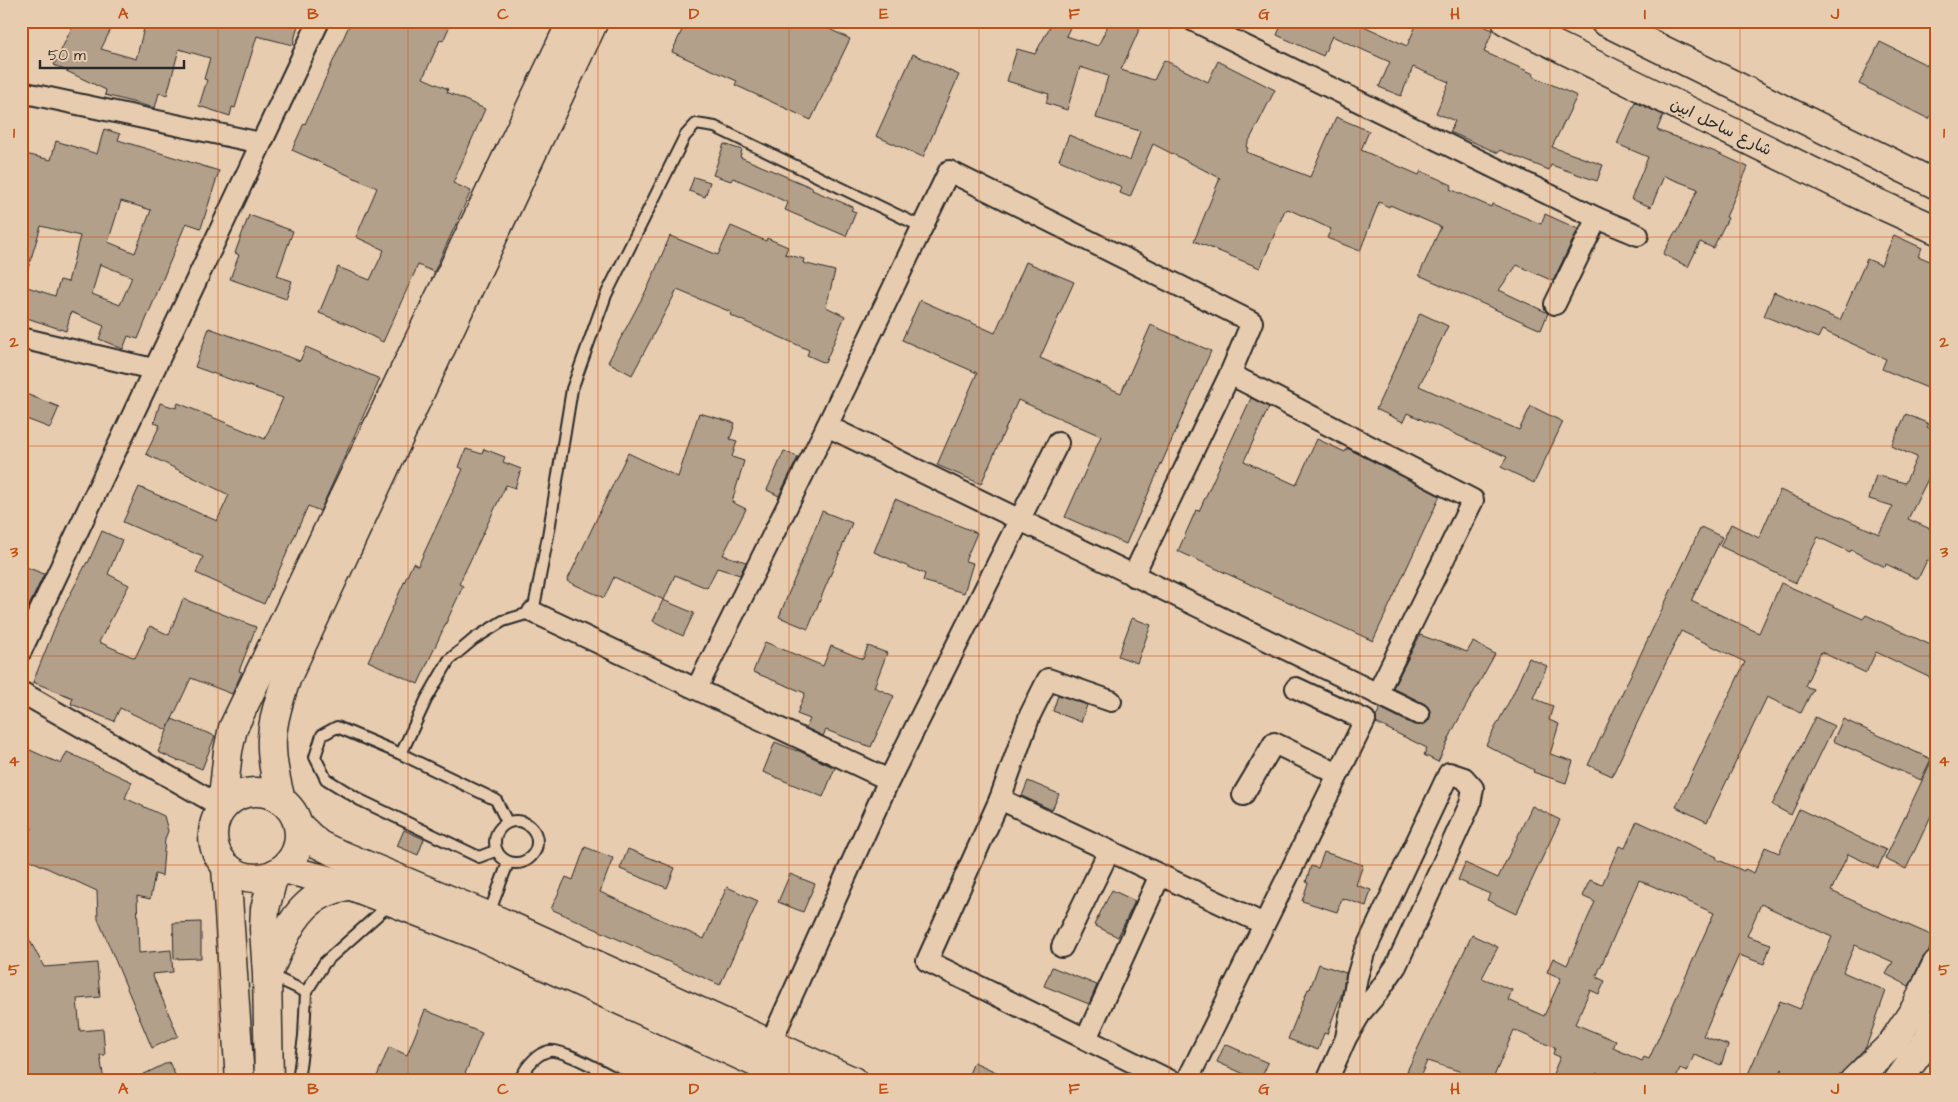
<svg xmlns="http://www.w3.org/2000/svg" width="1958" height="1102" font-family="'Architects Daughter','Playpen Sans Arabic',sans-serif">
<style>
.building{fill:#b3a08b;stroke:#2b2b2b;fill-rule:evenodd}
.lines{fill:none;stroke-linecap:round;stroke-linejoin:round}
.service-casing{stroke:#2b2b2b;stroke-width:14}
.minor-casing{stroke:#2b2b2b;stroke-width:24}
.secondary-casing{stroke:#2b2b2b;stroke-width:31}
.primary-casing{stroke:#2b2b2b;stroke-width:31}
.trunk-casing{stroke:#2b2b2b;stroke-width:31}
.service{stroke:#e8ccaf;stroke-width:10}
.minor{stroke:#e8ccaf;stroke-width:20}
.secondary{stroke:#e8ccaf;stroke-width:28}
.primary{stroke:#e8ccaf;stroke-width:28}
.trunk{stroke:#e8ccaf;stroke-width:28}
.grid{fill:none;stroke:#c25012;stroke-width:1;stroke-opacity:0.55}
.labels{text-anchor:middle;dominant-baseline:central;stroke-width:4;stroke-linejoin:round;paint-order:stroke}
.street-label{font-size:16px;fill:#2b2b2b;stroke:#e8ccaf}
.neatline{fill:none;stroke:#c25012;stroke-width:2}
.grid-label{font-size:16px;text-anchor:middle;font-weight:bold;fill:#c25012}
</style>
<rect width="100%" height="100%" fill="#e8ccaf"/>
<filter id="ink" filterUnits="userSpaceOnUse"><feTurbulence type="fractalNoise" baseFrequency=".02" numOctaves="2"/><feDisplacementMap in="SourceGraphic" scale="10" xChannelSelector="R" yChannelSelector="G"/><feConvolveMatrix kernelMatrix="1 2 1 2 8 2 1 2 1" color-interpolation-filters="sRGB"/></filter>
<g filter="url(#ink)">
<!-- building -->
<g class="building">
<path d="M 75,21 L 115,21 L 101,49 L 136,59 L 146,21 L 299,21 L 293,45 L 257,36 L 235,108 L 232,107 L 230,116 L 199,106 L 207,80 L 204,79 L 210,58 L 179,49 L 167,95 L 159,93 L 155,108 L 105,95 L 106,90 L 54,65 Z"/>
<path d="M 351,21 L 452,21 L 443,41 L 440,40 L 423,78 L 448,89 L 447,92 L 485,109 L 453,183 L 471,191 L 434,272 L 418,265 L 383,342 L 350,325 L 319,313 L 338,267 L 370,280 L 384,250 L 356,237 L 377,188 L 292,150 L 304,123 L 305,124 Z"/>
<path d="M 686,21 L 813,21 L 850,39 L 811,120 L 735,85 L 737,81 L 672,52 Z"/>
<path d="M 1053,21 L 1073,21 L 1066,36 L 1098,46 L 1110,21 L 1143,21 L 1121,70 L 1154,80 L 1164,60 L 1208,82 L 1218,61 L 1275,90 L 1246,147 L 1248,148 L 1246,152 L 1310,177 L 1336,117 L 1369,131 L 1361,150 L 1419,175 L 1421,171 L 1452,185 L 1450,189 L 1491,207 L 1492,204 L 1541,224 L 1545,214 L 1578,229 L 1553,281 L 1517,265 L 1499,290 L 1548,313 L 1541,330 L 1419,275 L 1441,227 L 1390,205 L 1389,207 L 1379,202 L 1360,251 L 1327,238 L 1331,229 L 1288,209 L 1287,210 L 1285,210 L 1260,268 L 1194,241 L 1220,178 L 1153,144 L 1130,197 L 1120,193 L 1122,187 L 1059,160 L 1069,135 L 1130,161 L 1140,131 L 1096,118 L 1108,76 L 1080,67 L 1067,110 L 1046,103 L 1049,94 L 1007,81 L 1017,49 L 1035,54 Z"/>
<path d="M 1283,21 L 1353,21 L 1407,46 L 1418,21 L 1471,21 L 1493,30 L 1484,52 L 1534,74 L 1533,76 L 1577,96 L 1552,147 L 1603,165 L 1597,181 L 1551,165 L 1549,170 L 1500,150 L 1498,153 L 1450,132 L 1455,121 L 1436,113 L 1449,82 L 1413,67 L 1401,96 L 1379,87 L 1390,62 L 1332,36 L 1323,56 L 1277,35 Z"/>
<path d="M 1880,42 L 1937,70 L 1937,103 L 1929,119 L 1859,84 Z"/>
<path d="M 913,54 L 959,75 L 923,157 L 876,136 Z"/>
<path d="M 1635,102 L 1663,115 L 1657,130 L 1713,151 L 1748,167 L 1726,217 L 1728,218 L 1713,248 L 1700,242 L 1688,267 L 1663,254 L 1675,232 L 1677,233 L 1698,189 L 1664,176 L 1651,207 L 1631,199 L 1648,157 L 1617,144 Z"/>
<path d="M 104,129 L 120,134 L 118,140 L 219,171 L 201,228 L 186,223 L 138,339 L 128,336 L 123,349 L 99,339 L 104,326 L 71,312 L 66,331 L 21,316 L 21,285 L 55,296 L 60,280 L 68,282 L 80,236 L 41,226 L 25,278 L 21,277 L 21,153 L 51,160 L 56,141 L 97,154 ZM 121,201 L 151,210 L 135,253 L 108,242 ZM 100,264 L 132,277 L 120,305 L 92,294 Z"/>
<path d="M 724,144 L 742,150 L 740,157 L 813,188 L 812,190 L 853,207 L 851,210 L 856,212 L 846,236 L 785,210 L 788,203 L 762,190 L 733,178 L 731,181 L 713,175 Z"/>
<path d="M 694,177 L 710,182 L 705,197 L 689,191 Z"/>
<path d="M 249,215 L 293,231 L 277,276 L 292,281 L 286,299 L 230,279 L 239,255 L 235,253 Z"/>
<path d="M 731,226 L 766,241 L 767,238 L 788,247 L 785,254 L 804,259 L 803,263 L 835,271 L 826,307 L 845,316 L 825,363 L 807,355 L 809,350 L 730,315 L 731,312 L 677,290 L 632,375 L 608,362 L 649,285 L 670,236 L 718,255 Z"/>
<path d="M 1894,235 L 1922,248 L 1918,256 L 1937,264 L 1937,392 L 1882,369 L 1886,359 L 1822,330 L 1818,338 L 1764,316 L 1774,292 L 1840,320 L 1867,259 L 1881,265 Z"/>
<path d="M 1026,262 L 1074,282 L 1040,358 L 1121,393 L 1151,325 L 1211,351 L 1126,544 L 1065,517 L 1101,436 L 1018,400 L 981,484 L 937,465 L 977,373 L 902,340 L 920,300 L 995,333 Z"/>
<path d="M 1420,313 L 1448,326 L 1419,386 L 1519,430 L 1531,406 L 1563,422 L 1534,483 L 1501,467 L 1507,457 L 1407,413 L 1403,422 L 1376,409 Z"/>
<path d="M 209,328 L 300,361 L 306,347 L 380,379 L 320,511 L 308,506 L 264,604 L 196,573 L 203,557 L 123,522 L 139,487 L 217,521 L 229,495 L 146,454 L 160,425 L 154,423 L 160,403 L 176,408 L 178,403 L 265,439 L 283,398 L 195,367 Z"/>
<path d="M 21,392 L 59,407 L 50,428 L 21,417 Z"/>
<path d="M 1251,398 L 1269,407 L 1244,461 L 1296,485 L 1317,439 L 1345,452 L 1347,448 L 1440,496 L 1373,641 L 1178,551 L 1196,510 L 1199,511 Z"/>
<path d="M 699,413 L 735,423 L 730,439 L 737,441 L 732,457 L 744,461 L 732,502 L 746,509 L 723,555 L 746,562 L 740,575 L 717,568 L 707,588 L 675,575 L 664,600 L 614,577 L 604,598 L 567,581 L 628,453 L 678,477 Z"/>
<path d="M 1906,414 L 1929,424 L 1927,427 L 1937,432 L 1937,461 L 1908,519 L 1937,532 L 1937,565 L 1927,560 L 1918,579 L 1886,564 L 1885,567 L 1851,550 L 1850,552 L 1818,537 L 1796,583 L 1720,546 L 1731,524 L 1759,538 L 1780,490 L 1879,534 L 1893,506 L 1869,499 L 1876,475 L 1905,483 L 1917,457 L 1891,446 Z"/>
<path d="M 466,449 L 482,454 L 484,449 L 505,457 L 503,462 L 521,469 L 515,488 L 506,485 L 459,584 L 463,586 L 418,684 L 368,661 L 413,563 L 418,566 L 463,469 L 459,467 Z"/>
<path d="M 784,451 L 798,457 L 779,496 L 767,490 Z"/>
<path d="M 895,499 L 977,533 L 965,561 L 973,563 L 964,593 L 923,581 L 925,574 L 874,552 Z"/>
<path d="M 822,511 L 852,523 L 808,629 L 779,617 Z"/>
<path d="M 1701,527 L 1722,537 L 1691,601 L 1759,633 L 1781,583 L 1863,619 L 1866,615 L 1937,648 L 1937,681 L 1876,652 L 1866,673 L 1821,652 L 1805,686 L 1813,689 L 1801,713 L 1767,697 L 1707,822 L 1676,807 L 1745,662 L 1681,631 L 1612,776 L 1588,765 Z"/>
<path d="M 102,531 L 122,540 L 108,574 L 129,585 L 99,642 L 135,658 L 150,626 L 169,635 L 183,599 L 256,627 L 239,671 L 242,672 L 232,694 L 191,678 L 167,730 L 120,708 L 114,721 L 71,704 L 73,698 L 33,682 L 61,612 L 87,562 L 88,563 Z"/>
<path d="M 21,565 L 44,574 L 21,623 Z"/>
<path d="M 663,600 L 694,613 L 683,636 L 653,621 Z"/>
<path d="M 1132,618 L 1151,625 L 1137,663 L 1118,656 Z"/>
<path d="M 1420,635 L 1467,652 L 1473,642 L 1495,654 L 1455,726 L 1438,762 L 1424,755 L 1427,748 L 1376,723 L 1376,717 L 1380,708 L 1414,725 L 1425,724 L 1429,720 L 1431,713 L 1425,704 L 1393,688 Z"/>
<path d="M 765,642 L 823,666 L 831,646 L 863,659 L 868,646 L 887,653 L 874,687 L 894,696 L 871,747 L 826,730 L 823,736 L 806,728 L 810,719 L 797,714 L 805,693 L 753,672 Z"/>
<path d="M 1529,658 L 1547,666 L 1533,698 L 1553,706 L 1549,720 L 1559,724 L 1550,754 L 1573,761 L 1566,783 L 1533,772 L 1534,770 L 1486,745 L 1513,694 Z"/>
<path d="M 1058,695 L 1087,705 L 1081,722 L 1053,711 Z"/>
<path d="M 1815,717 L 1834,726 L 1791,815 L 1772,805 Z"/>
<path d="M 172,719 L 215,736 L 202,769 L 179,760 L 178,761 L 158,752 Z"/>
<path d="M 1843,719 L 1931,759 L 1921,780 L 1833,741 Z"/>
<path d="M 775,742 L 797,751 L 797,750 L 835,768 L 823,797 L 763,772 Z"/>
<path d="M 21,746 L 61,764 L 67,752 L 132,782 L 125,798 L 164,816 L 168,831 L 165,839 L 162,876 L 155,874 L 150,899 L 137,896 L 139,953 L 171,950 L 173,972 L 152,974 L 178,1036 L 152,1048 L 98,919 L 97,891 L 21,856 L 21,851 L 32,828 L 21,824 Z"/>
<path d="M 1937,749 L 1937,803 L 1906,869 L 1885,859 Z"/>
<path d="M 1028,781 L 1059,794 L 1052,810 L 1022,796 Z"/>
<path d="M 1532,806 L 1560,820 L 1516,914 L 1487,900 L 1490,894 L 1458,880 L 1465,863 L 1498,878 Z"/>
<path d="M 1799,809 L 1886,850 L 1878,868 L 1848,854 L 1831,891 L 1933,936 L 1929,951 L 1923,957 L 1909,986 L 1886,974 L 1893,962 L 1855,945 L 1843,972 L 1886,991 L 1866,1047 L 1834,1081 L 1794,1081 L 1782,1069 L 1777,1081 L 1745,1081 L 1780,1001 L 1800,1009 L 1832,937 L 1761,904 L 1747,936 L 1771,944 L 1764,964 L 1739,955 L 1703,1036 L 1728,1045 L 1721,1065 L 1694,1055 L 1687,1072 L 1680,1069 L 1675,1081 L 1615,1081 L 1597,1073 L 1594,1081 L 1550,1081 L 1560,1057 L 1553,1054 L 1555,1048 L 1514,1030 L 1492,1081 L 1459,1081 L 1462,1072 L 1427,1061 L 1420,1077 L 1407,1071 L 1472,935 L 1498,947 L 1482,978 L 1512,990 L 1508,1000 L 1544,1016 L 1561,978 L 1547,972 L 1553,958 L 1567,965 L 1595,902 L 1582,896 L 1590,880 L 1602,885 L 1619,846 L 1625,848 L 1637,821 L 1717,857 L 1716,859 L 1744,871 L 1745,869 L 1754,873 L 1765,847 L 1779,853 ZM 1639,880 L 1714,913 L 1649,1059 L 1644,1057 L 1642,1061 L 1613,1048 L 1616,1041 L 1575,1024 L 1590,990 L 1599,994 L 1605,981 L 1596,977 Z"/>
<path d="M 404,830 L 424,839 L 418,855 L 397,846 Z"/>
<path d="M 585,847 L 613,858 L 600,892 L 704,939 L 727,887 L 758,901 L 720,985 L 551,909 L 566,877 L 573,880 Z"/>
<path d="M 628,849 L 675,868 L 667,888 L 620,869 Z"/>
<path d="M 1324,852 L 1363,865 L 1356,885 L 1371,890 L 1366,906 L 1342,898 L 1337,912 L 1302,901 L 1308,883 L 1306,882 L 1311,866 L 1318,868 Z"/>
<path d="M 790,874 L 815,884 L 803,912 L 778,902 Z"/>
<path d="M 1112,890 L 1135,901 L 1118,937 L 1094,925 Z"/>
<path d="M 201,922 L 201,958 L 174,959 L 173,923 Z"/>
<path d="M 21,924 L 44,967 L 97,963 L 100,997 L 77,999 L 80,1031 L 103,1029 L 105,1055 L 100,1055 L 104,1081 L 21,1081 Z"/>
<path d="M 1319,964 L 1346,973 L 1342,993 L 1327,1034 L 1324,1033 L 1318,1050 L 1288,1039 L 1308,989 L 1310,989 Z"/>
<path d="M 1052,967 L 1097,985 L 1089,1004 L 1044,986 Z"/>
<path d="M 425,1010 L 482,1033 L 462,1081 L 375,1081 L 389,1047 L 407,1055 Z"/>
<path d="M 1225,1044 L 1268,1063 L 1260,1081 L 1217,1062 Z"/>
<path d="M 169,1062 L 178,1081 L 130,1081 Z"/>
<path d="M 974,1062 L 1016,1081 L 966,1081 Z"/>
</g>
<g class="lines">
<defs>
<g id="service">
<path d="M 401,754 L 426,700 L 449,660 L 474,639 L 503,621 L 533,612 L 548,536 L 572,389 L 606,295 L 685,136 L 696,124 L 715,127 L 922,227"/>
<circle cx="516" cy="842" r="21"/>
<path d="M 495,851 L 479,857 L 360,800 L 326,779 L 315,757 L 322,735 L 337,727 L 401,754 L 496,800 L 507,822"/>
<path d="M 488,916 L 508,863"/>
<path d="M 268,974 L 306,992"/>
<path d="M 298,1081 L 304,1036 L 306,992 L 325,962 L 390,904"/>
<path d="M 519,1081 C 525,1069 535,1054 549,1051 C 562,1048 607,1074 621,1081"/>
<path d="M 753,1081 L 760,1065"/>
</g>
<g id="minor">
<path d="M 1194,21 L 1597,218 L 1638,235"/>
<path d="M 21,92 L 261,143"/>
<path d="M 1555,304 L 1597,218"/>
<path d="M 21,338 L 153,369"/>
<path d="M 1230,374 L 1473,500 L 1377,694"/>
<path d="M 827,426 L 1419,714"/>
<path d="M 533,612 L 889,780"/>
<path d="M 21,651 L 319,21"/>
<path d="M 697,688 L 827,426 L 949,171 L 1252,322 L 1230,374 L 1133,576"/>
<path d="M 21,692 L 222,807"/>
<path d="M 1111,701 L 1048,679 L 1030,715 L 1000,799 L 927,961 L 1171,1081"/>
<path d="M 1243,795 L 1274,743 L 1338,774"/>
<path d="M 1000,799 L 1264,924"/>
<path d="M 1062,947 L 1109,851"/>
<path d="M 1086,1039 L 1160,875"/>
<path d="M 771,1042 L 889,780 L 1058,443"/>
<path d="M 1187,1081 L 1365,720 L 1296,688"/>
<path d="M 1327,1081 L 1346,1038 L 1362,1011 L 1379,991 L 1396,966 L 1470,804 L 1473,788 L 1464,778 L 1449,773 L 1364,953 L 1357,977 L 1346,1038"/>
</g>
<g id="secondary">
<path d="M 298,825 L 318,844 L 332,851 L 488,916 L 853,1081"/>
<path d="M 283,869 L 349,885 L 480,936 L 796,1081"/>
<path d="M 1854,1081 L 1891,1045 L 1915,1009 L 1937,964"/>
<path d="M 1898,1081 L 1928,1040 L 1937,1022"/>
</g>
<g id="primary">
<circle cx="256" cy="835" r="43"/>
<path d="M 281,800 C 267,748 269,727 287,677 L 594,21"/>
<path d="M 222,807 L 228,751 L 233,728 L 572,21"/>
<path d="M 226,867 L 240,1081"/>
<path d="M 268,973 C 281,945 293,908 323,894 C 331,890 340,888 349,885"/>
<path d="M 269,1081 L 267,974 L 264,929 L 265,909 L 274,874"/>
</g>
<g id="trunk">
<path d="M 1506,21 L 1866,198 L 1937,230"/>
<path d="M 1604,21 L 1937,185"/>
</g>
</defs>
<!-- service casing -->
<use href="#service" class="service-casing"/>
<!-- minor casing -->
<use href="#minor" class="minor-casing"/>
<!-- secondary casing -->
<use href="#secondary" class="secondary-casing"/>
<!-- primary casing -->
<use href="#primary" class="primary-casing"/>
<!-- trunk casing -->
<use href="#trunk" class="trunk-casing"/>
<!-- service -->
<use href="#service" class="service"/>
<!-- minor -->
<use href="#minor" class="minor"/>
<!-- secondary -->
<use href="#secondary" class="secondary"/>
<!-- primary -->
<use href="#primary" class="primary"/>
<!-- trunk -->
<use href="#trunk" class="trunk"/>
</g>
</g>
<!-- grid -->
<path class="grid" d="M 218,21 L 218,1081M 408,21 L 408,1081M 598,21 L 598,1081M 789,21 L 789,1081M 979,21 L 979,1081M 1169,21 L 1169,1081M 1360,21 L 1360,1081M 1550,21 L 1550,1081M 1740,21 L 1740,1081M 21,237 L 1937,237M 21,446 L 1937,446M 21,656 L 1937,656M 21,865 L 1937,865"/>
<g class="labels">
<!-- street labels -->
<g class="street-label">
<text transform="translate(1721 127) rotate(26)">شارع ساحل ابين</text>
</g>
</g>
<!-- margin -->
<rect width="1958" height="1102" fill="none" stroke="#e8ccaf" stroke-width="55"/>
<!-- scale -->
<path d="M40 60v8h144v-8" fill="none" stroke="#2b2b2b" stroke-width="2.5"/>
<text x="48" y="60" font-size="15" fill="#2b2b2b" stroke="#e8ccaf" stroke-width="4" paint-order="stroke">50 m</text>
<rect x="28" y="28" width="1902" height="1046" class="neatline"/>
<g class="grid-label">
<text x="123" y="19">A</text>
<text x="313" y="19">B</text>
<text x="503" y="19">C</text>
<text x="694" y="19">D</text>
<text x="884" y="19">E</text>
<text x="1074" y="19">F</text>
<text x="1264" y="19">G</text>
<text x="1455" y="19">H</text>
<text x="1645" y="19">I</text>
<text x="1835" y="19">J</text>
<text x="14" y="138">1</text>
<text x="1944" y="138">1</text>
<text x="14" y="347">2</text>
<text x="1944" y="347">2</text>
<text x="14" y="557">3</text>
<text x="1944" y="557">3</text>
<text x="14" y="766">4</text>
<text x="1944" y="766">4</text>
<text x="14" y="975">5</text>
<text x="1944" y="975">5</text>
<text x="123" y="1094">A</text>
<text x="313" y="1094">B</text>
<text x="503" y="1094">C</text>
<text x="694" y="1094">D</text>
<text x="884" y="1094">E</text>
<text x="1074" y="1094">F</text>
<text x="1264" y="1094">G</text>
<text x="1455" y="1094">H</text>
<text x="1645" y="1094">I</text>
<text x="1835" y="1094">J</text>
</g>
</svg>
